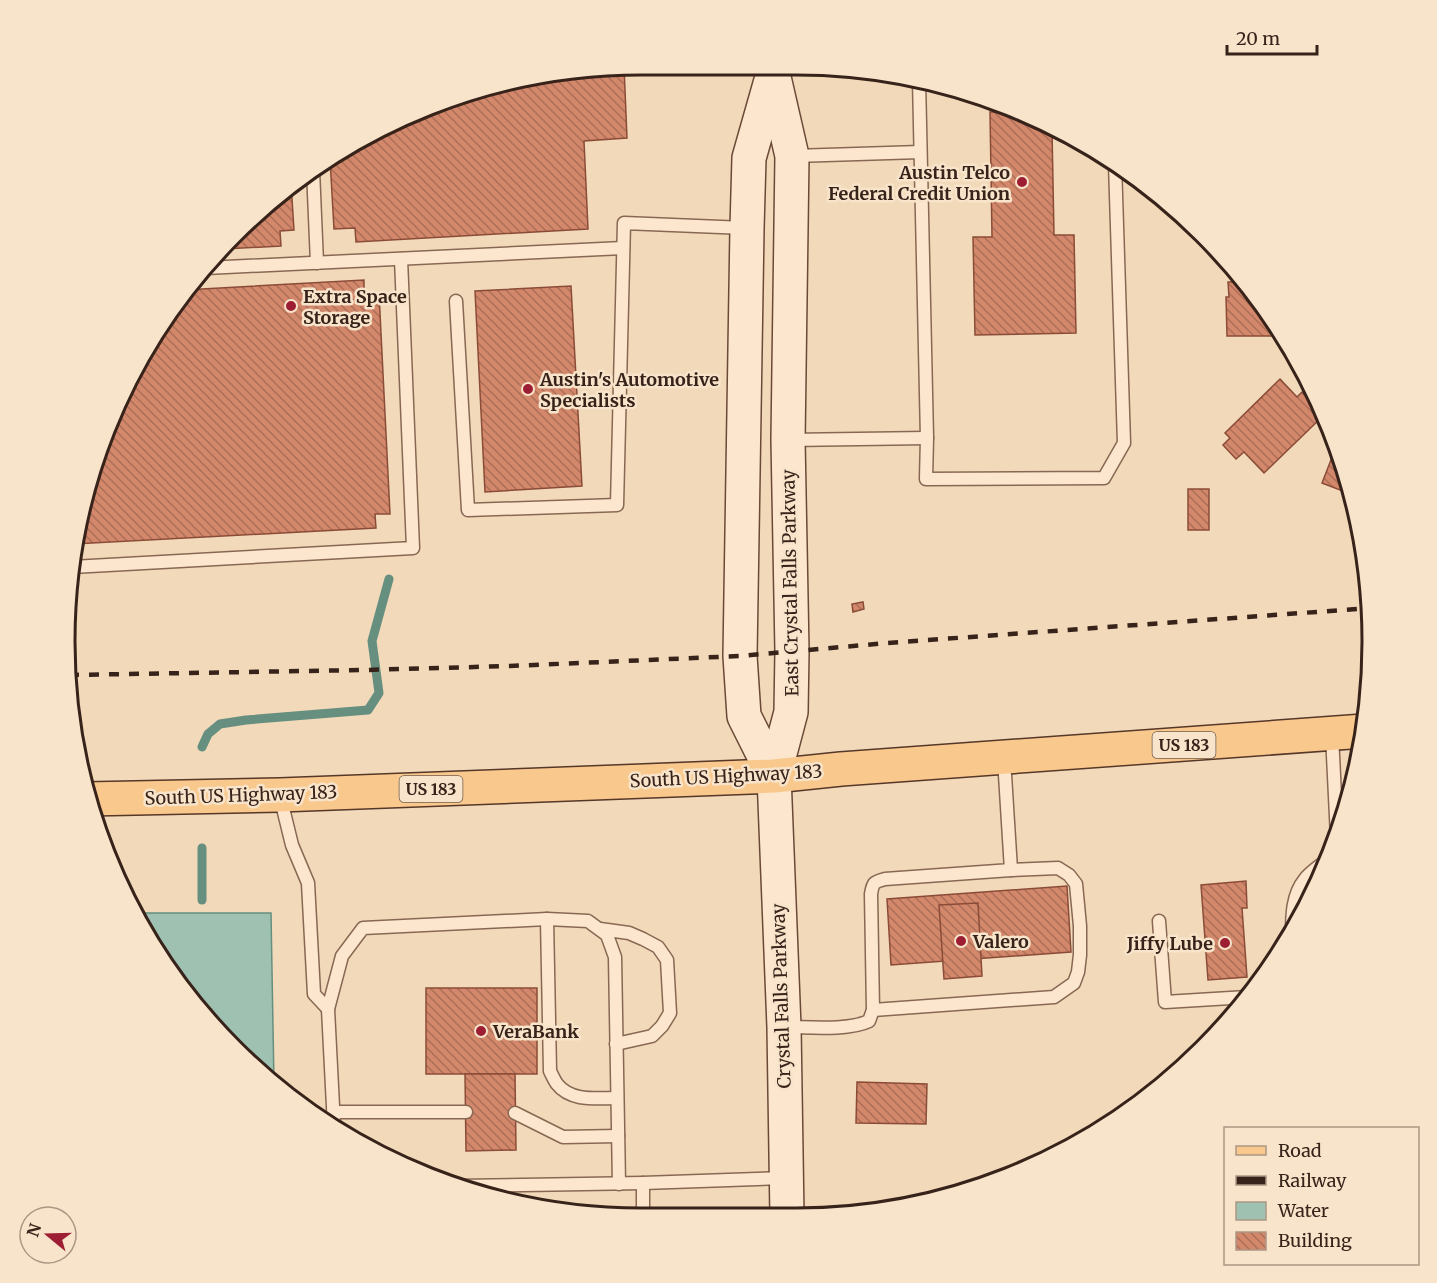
<svg xmlns="http://www.w3.org/2000/svg" width="1437" height="1283" font-family="Merriweather,serif">
<style>
.water{fill:#9fc1b2;stroke:#668f7f;stroke-width:1.5}
.lines{fill:none;stroke-linecap:round;stroke-linejoin:round}
.stream{stroke:#668f7f;stroke-width:9}
.building{fill:url(#building-back-hatch);stroke:#8b4c37;stroke-width:1.5}
.lane-casing{stroke:#896853;stroke-width:15}
.secondary-casing{stroke:#6b4937;stroke-width:36}
.primary-casing{stroke:#563728;stroke-width:36}
.lane{stroke:#fce7ce;stroke-width:12}
.secondary{stroke:#fce7ce;stroke-width:33}
.primary{stroke:#f9c88d;stroke-width:33}
.rail{stroke:#37231a;stroke-width:4.5;stroke-dasharray:10 10;stroke-linecap:butt}
.poi-dot{fill:#9d1e32;stroke:#f8e4ca;stroke-width:2}
.labels{text-anchor:middle;dominant-baseline:central;stroke-width:5;stroke-linejoin:round;paint-order:stroke}
.shield{fill:#f8e4ca;stroke:#715d4f;stroke-width:1.5}
.shield-label{font-size:16px;font-weight:bold;fill:#37231a}
.poi-label{font-size:18px;font-weight:bold;fill:#37231a;stroke:#f8e4ca;text-anchor:start}
.street-label{font-size:18px;fill:#37231a;stroke:#f8e4ca}
.rim{fill:none;stroke:#37231a;stroke-width:3}
</style>
<defs>
<pattern id="building-back-hatch" width="6" height="6" patternUnits="userSpaceOnUse" patternTransform="scale(1.5)"><rect width="6" height="6" fill="#d3886c"/><path d="M-1 5l2 2M0 0l6 6M5-1l2 2" fill="none" stroke="#ac6f58"/></pattern>
</defs>
<rect width="100%" height="100%" fill="#f1d9ba"/>
<!-- water -->
<path class="water" d="M 135,913 L 271,913 L 274,1084 L 207,1022 Z"/>
<g class="lines">
<!-- stream -->
<g class="stream">
<path d="M 202,747 L 208,734 L 220,724 L 246,720 L 368,710 L 379,693 L 372,641 L 389,579"/>
<path d="M 202,900 L 202,848"/>
</g>
</g>
<!-- building -->
<g class="building">
<path d="M 624,66 L 627,138 L 584,141 L 588,229 L 356,242 L 355,228 L 334,229 L 330,159 L 387,124 L 529,76 Z"/>
<path d="M 990,112 L 1005,112 L 1052,130 L 1054,235 L 1074,235 L 1076,333 L 975,335 L 973,237 L 992,237 Z"/>
<path d="M 291,183 L 294,230 L 280,231 L 281,246 L 225,249 Z"/>
<path d="M 364,280 L 364,294 L 379,293 L 390,514 L 375,514 L 376,528 L 74,544 L 76,529 L 124,387 L 184,290 Z"/>
<path d="M 1228,282 L 1246,282 L 1253,291 L 1281,336 L 1227,336 L 1226,297 L 1229,297 Z"/>
<path d="M 571,286 L 582,486 L 485,492 L 475,291 Z"/>
<path d="M 1280,379 L 1297,397 L 1302,392 L 1324,415 L 1264,473 L 1244,452 L 1236,459 L 1223,445 L 1230,438 L 1225,433 Z"/>
<path d="M 1336,447 L 1353,492 L 1353,495 L 1322,483 Z"/>
<rect x="1188" y="489" width="21" height="41"/>
<path d="M 863,602 L 864,609 L 853,612 L 852,604 Z"/>
<path d="M 1246,881 L 1247,908 L 1242,908 L 1247,977 L 1208,980 L 1201,885 Z"/>
<path d="M 1067,886 L 1071,952 L 891,965 L 887,899 Z"/>
<path d="M 978,903 L 982,976 L 944,979 L 939,905 Z"/>
<rect x="426" y="988" width="111" height="86"/>
<path d="M 465,1074 L 515,1074 L 516,1150 L 466,1151 Z"/>
<path d="M 857,1082 L 927,1084 L 926,1124 L 856,1123 Z"/>
</g>
<g class="lines">
<defs>
<g id="lane">
<path d="M 919,80 L 927,438 L 926,479 L 1104,478 L 1124,443 L 1115,164"/>
<path d="M 794,156 L 920,152"/>
<path d="M 313,170 L 317,263"/>
<path d="M 206,268 L 623,248"/>
<path d="M 456,301 L 468,510 L 617,505 L 624,223 L 745,228"/>
<path d="M 789,440 L 927,438"/>
<path d="M 72,567 L 413,548 L 401,259"/>
<path d="M 1332,735 L 1337,837"/>
<path d="M 280,796 L 292,845 L 308,883 L 314,994 L 328,1009"/>
<path d="M 547,919 L 550,1071 C 552,1075 554,1080 557,1084 C 571,1102 597,1098 617,1098"/>
<path d="M 1159,921 L 1165,1002 L 1247,997"/>
<path d="M 600,929 L 629,933 L 643,939 L 658,947 L 667,960 L 670,1013 L 662,1026 L 652,1036 L 616,1044"/>
<path d="M 1292,935 C 1292,916 1292,895 1305,879 C 1310,872 1320,866 1327,860"/>
<path d="M 873,1010 L 1054,997 L 1074,983 L 1078,972 L 1080,955 L 1080,926 L 1076,884 L 1069,875 L 1058,868 L 1011,870"/>
<path d="M 785,1027 C 808,1027 848,1031 869,1021 L 873,1010 L 871,894 C 873,882 874,882 885,879 L 1011,870 L 1004,759"/>
<path d="M 333,1112 L 466,1112"/>
<path d="M 515,1113 L 563,1137 L 618,1136"/>
<path d="M 334,1126 L 328,1009 L 342,956 L 363,928 L 547,919 L 588,921 L 607,935 L 615,957 L 619,1184"/>
<path d="M 643,1183 L 643,1217"/>
<path d="M 458,1186 L 643,1183 L 785,1178"/>
</g>
<g id="secondary">
<path d="M 773,73 L 792,156 L 788,440 L 792,651 L 791,712 L 774,776 L 784,1027 L 787,1217"/>
<path d="M 772,77 L 749,158 L 747,228 L 740,656 L 744,716 L 774,776"/>
</g>
<path id="primary" d="M 87,799 L 280,795 L 774,776 L 841,769 L 1364,731"/>
</defs>
<!-- lane casing -->
<use href="#lane" class="lane-casing"/>
<!-- secondary casing -->
<use href="#secondary" class="secondary-casing"/>
<!-- primary casing -->
<use href="#primary" class="primary-casing"/>
<!-- lane -->
<use href="#lane" class="lane"/>
<!-- secondary -->
<use href="#secondary" class="secondary"/>
<!-- primary -->
<use href="#primary" class="primary"/>
<!-- rail -->
<path class="rail" d="M 69,675 L 365,670 L 510,666 L 740,656 L 887,643 L 1371,608"/>
</g>
<!-- markers -->
<g class="poi-dot">
<circle cx="1022" cy="182" r="6"/>
<circle cx="291" cy="306" r="6"/>
<circle cx="528" cy="389" r="6"/>
<circle cx="961" cy="941" r="6"/>
<circle cx="1225" cy="943" r="6"/>
<circle cx="481" cy="1031" r="6"/>
</g>
<g class="labels">
<!-- shield labels -->
<g class="shield">
<rect x="1152.5" y="732" width="63" height="26" rx="4.5"/>
<rect x="399.5" y="776" width="63" height="26" rx="4.5"/>
</g>
<g class="shield-label">
<text x="1184" y="745">US 183</text>
<text x="431" y="789">US 183</text>
</g>
<!-- poi labels -->
<g class="poi-label">
<text x="1010" y="172" text-anchor="end">Austin Telco<tspan x="1010" dy="21">Federal Credit Union</tspan></text>
<text x="303" y="296">Extra Space<tspan x="303" dy="21">Storage</tspan></text>
<text x="540" y="379">Austin's Automotive<tspan x="540" dy="21">Specialists</tspan></text>
<text x="973" y="941">Valero</text>
<text x="1213" y="943" text-anchor="end">Jiffy Lube</text>
<text x="493" y="1031">VeraBank</text>
</g>
<!-- street labels -->
<g class="street-label">
<text transform="translate(790 583) rotate(-91)">East Crystal Falls Parkway</text>
<text transform="translate(726 776) rotate(-3)">South US Highway 183</text>
<text transform="translate(241 795) rotate(-2)">South US Highway 183</text>
<text transform="translate(781 996) rotate(-92)">Crystal Falls Parkway</text>
</g>
</g>
<!-- crop -->
<path d="M0 0H1437V1283H0ZM641 75H796A566 566 0 0 1 1362 641V642A566 566 0 0 1 796 1208H641A566 566 0 0 1 75 642V641A566 566 0 0 1 641 75Z" fill="#f8e4ca" fill-rule="evenodd"/>
<path class="rim" d="M641 75H796A566 566 0 0 1 1362 641V642A566 566 0 0 1 796 1208H641A566 566 0 0 1 75 642V641A566 566 0 0 1 641 75Z"/>
<!-- legend -->
<rect x="1224" y="1127" width="195" height="138" fill="#f8e4ca" stroke="#ab9784" stroke-width="1.5"/>
<rect x="1236" y="1146" width="30" height="9" fill="#f9c88d" stroke="#ab9784" stroke-width="1.5"/>
<text x="1278" y="1157" font-size="18" fill="#37231a">Road</text>
<rect x="1236" y="1176" width="30" height="9" fill="#37231a" stroke="#ab9784" stroke-width="1.5"/>
<text x="1278" y="1187" font-size="18" fill="#37231a">Railway</text>
<rect x="1236" y="1202" width="30" height="18" fill="#9fc1b2" stroke="#ab9784" stroke-width="1.5"/>
<text x="1278" y="1217" font-size="18" fill="#37231a">Water</text>
<rect x="1236" y="1232" width="30" height="18" fill="url(#building-back-hatch)" stroke="#ab9784" stroke-width="1.5"/>
<text x="1278" y="1247" font-size="18" fill="#37231a">Building</text>
<!-- north arrow -->
<g transform="translate(48 1235) rotate(289)"><circle r="28" fill="#f8e4ca" stroke="#ab9784" stroke-width="1.5"/>
<path d="M0-4.5L10 22L0 15L-10 22Z" fill="#9d1e32"/>
<text y="-9" font-size="16" font-weight="bold" text-anchor="middle" fill="#37231a">N</text>
</g>
<!-- scale -->
<path d="M1227 45v9h90v-9" fill="none" stroke="#37231a" stroke-width="3"/>
<text x="1236" y="45" font-size="18" fill="#37231a" stroke="#f8e4ca" stroke-width="4.5" paint-order="stroke">20 m</text>
</svg>
